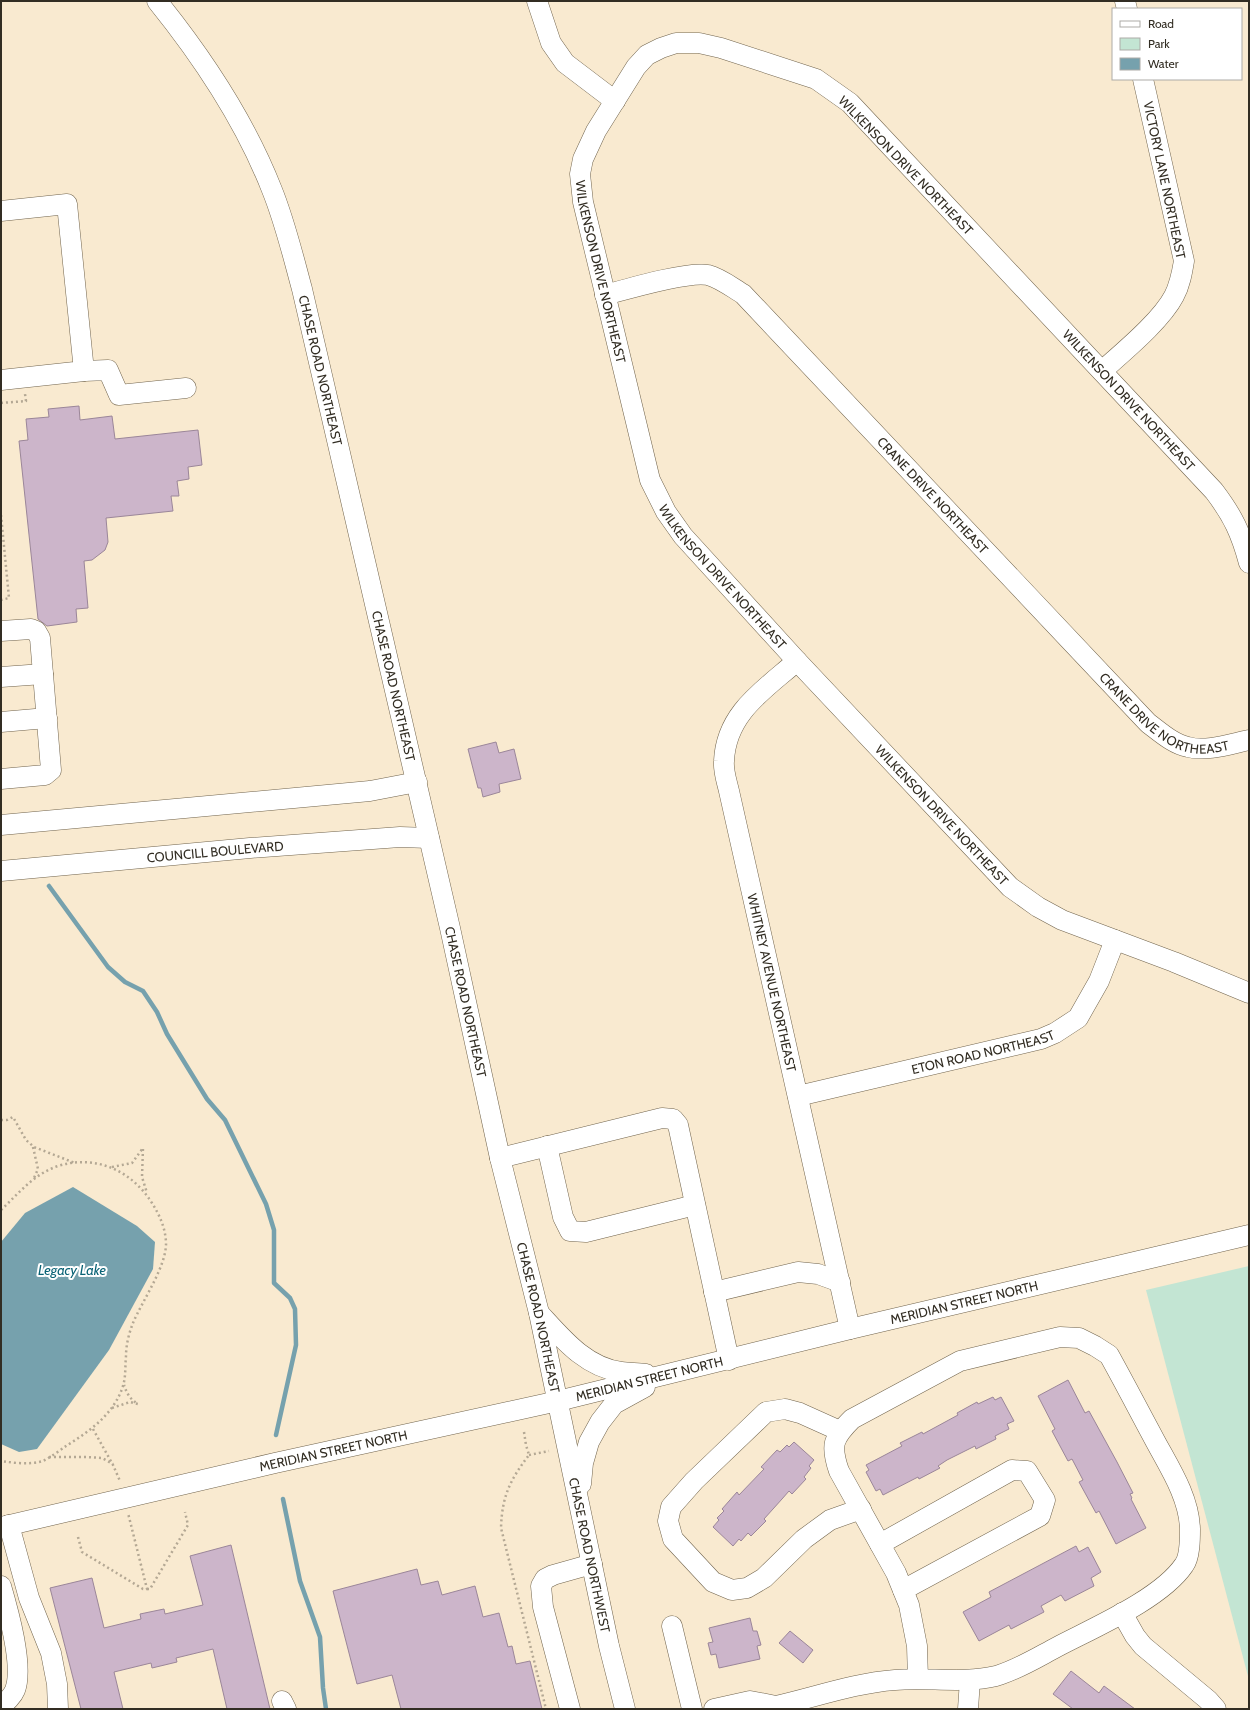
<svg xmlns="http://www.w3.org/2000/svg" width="1250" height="1710" font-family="Cabin,sans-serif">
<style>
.green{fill:#c3e5d3}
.water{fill:#76a1ad}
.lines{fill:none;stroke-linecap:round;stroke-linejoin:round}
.stream{stroke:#76a1ad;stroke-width:4.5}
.building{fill:#ccb5ca;stroke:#9b8699}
.minor-casing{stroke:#71644d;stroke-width:21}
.path{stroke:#b4a894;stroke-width:2.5;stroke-dasharray:2 3;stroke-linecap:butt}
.minor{stroke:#fff;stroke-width:20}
.labels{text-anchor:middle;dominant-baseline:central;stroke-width:4;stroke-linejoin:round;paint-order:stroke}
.street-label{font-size:13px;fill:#322d23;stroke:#fff}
.water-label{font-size:14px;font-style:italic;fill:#096275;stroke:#fff}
</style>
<rect width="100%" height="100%" fill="#f9ead0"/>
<!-- green -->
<path class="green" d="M 1249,1266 L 1249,1680 L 1146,1290 Z"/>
<!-- water -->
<path class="water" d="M 73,1187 L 137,1226 L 155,1242 L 153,1269 L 109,1350 L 37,1449 L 19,1452 L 1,1444 L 1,1242 L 25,1213 Z"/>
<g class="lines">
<!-- stream -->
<g class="stream">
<path d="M 49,886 L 108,967 L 125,982 L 143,991 L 157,1012 L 167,1034 L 207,1099 L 225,1120 L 266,1204 L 274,1230 L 274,1283 L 290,1298 L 295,1309 L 296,1345 L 276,1435"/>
<path d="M 283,1499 L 300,1581 L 320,1637 L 323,1688 L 326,1709"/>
</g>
</g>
<!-- building -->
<g class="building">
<path d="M 79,406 L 80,420 L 112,416 L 115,439 L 198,430 L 202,465 L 188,467 L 189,479 L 177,481 L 179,496 L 171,496 L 173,511 L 106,518 L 108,542 L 105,550 L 92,560 L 84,561 L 88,608 L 76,609 L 77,622 L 47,626 L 38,619 L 19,441 L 28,440 L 26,419 L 49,417 L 48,409 Z"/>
<path d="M 496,742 L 499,753 L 514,749 L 521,779 L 499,784 L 500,792 L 483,797 L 481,788 L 478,788 L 468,749 Z"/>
<path d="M 1068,1380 L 1085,1413 L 1089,1411 L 1117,1462 L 1133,1493 L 1130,1494 L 1132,1498 L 1131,1499 L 1146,1528 L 1116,1544 L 1099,1511 L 1096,1513 L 1079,1482 L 1083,1480 L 1072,1459 L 1068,1461 L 1052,1431 L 1055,1429 L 1038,1396 Z"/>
<path d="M 993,1397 L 995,1400 L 1001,1397 L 1014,1421 L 1007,1424 L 1009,1429 L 995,1436 L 996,1439 L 976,1449 L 975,1446 L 947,1460 L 938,1466 L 940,1468 L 919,1479 L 918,1477 L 883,1495 L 880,1489 L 876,1491 L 866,1472 L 869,1470 L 866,1465 L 902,1446 L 900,1443 L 922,1432 L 923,1434 L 958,1415 L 957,1413 L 977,1402 L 978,1404 Z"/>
<path d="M 794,1442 L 814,1460 L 809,1466 L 811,1468 L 804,1477 L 806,1479 L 792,1494 L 789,1491 L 782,1499 L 764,1519 L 766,1521 L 751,1536 L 748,1533 L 741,1541 L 739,1539 L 733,1546 L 713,1527 L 719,1520 L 717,1518 L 724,1511 L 722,1509 L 737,1492 L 739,1495 L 764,1469 L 761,1467 L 777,1450 L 780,1452 L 787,1445 L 789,1447 Z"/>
<path d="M 231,1545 L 270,1709 L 227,1709 L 213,1649 L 176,1658 L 177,1662 L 152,1668 L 151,1663 L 114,1672 L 123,1709 L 81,1709 L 50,1588 L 92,1578 L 104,1628 L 141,1619 L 140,1614 L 164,1609 L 165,1614 L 203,1605 L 190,1556 Z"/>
<path d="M 1076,1546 L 1079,1552 L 1088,1547 L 1101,1572 L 1091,1578 L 1094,1586 L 1065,1601 L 1061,1595 L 1041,1606 L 1044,1612 L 1011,1629 L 1009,1625 L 979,1641 L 963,1612 L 991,1597 L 989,1592 Z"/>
<path d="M 417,1569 L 421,1585 L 438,1581 L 442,1595 L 475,1586 L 483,1617 L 499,1613 L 508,1647 L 512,1646 L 516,1664 L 530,1661 L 542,1709 L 401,1709 L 392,1675 L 357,1684 L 333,1591 Z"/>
<path d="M 750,1618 L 753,1631 L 757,1631 L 761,1645 L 757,1646 L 760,1659 L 719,1668 L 716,1654 L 711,1655 L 708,1643 L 713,1642 L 709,1628 Z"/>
<path d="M 790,1631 L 813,1650 L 803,1663 L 779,1643 Z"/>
<path d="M 1071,1671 L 1099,1693 L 1104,1686 L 1135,1709 L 1073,1709 L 1053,1694 Z"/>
</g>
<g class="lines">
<defs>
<g id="minor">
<path id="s1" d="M 157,1 C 203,58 245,121 272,190 C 285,222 293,256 302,289 L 450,928 L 500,1158 L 539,1313 L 609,1646 L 625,1709"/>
<path d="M 537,1 L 551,43 L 565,63 L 615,101"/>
<path d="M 1125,1 L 1127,9"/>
<path d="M 1,211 L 67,204 L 84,371 L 1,380"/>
<path id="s2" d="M 605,295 C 627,289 688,271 708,275 C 720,278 733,288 743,294 L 1148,723 C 1160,732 1173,744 1188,747 C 1206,752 1230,744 1249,740"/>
<path d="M 84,371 L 108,370 L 119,395 L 186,388"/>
<path d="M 1102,371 C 1123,352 1161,321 1174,296 C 1180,285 1182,273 1184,261 L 1143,79"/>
<path id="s3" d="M 1249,563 C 1241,533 1233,516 1214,491 L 850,103 L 816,79 L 721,48 L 699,43 L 676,43 L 661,48 L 647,55 L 636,67 L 596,131 L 583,159 L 580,174 L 583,202 L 650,480 L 666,512 L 683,536 L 797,661 L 1010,887 L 1038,907 L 1062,920 L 1174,962 L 1249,993"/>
<path d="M 1,631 L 31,629 L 36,631 L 40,638 L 51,770 L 45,775 L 1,779"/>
<path id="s4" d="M 797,661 C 764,690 726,713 724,761 C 723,771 727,782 729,791 L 850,1329"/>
<path d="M 1,677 L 43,674"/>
<path d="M 1,722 L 47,718"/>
<path d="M 1,825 L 370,791 L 417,782"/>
<path id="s5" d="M 1,871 L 250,848 L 400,837 L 429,838"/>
<path id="s6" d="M 798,1096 L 1041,1039 L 1055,1033 L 1078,1018 L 1099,981 L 1115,940"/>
<path d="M 547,1146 L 563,1217 L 570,1231 L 586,1232 L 695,1205"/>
<path d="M 500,1158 L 662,1118 L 673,1119 L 678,1125 L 729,1360"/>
<path d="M 714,1292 L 798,1272 L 818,1274 L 840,1282"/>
<path d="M 539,1313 C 562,1338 585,1367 621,1372 C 629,1373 637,1373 646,1374"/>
<path d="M 840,1431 L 800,1413 L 785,1409 L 766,1412 L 694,1481 L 671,1507 L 668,1521 L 673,1539 L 713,1582 L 732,1590 L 747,1588 L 764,1578 L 804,1539 L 830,1520 L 861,1509"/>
<path d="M 581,1484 L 583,1463 L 589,1442 L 600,1422 L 614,1404 L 645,1387"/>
<path d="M 9,1525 L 29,1598 L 51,1653 L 57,1684 L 58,1709"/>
<path id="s7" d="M 1,1527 L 275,1463 L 558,1401 L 850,1329 L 1249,1235"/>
<path d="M 880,1544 L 1012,1470 L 1027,1471 L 1045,1500 L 1040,1516 L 903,1590"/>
<path d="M 1,1586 C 8,1610 24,1666 15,1690 C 13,1695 6,1703 1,1705"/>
<path d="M 1122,1613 L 1135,1636 L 1143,1646 L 1208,1700 L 1216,1709"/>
<path d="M 672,1626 L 692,1709"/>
<path d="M 282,1701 L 286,1709"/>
<path d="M 570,1709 L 543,1607 L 541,1586 L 545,1579 L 553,1575 L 592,1564"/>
<path d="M 714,1709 L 750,1701 L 776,1706"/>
<path d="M 772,1709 L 776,1706 C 816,1697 854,1683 895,1680 C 928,1677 963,1684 996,1676 C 1017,1670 1038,1657 1057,1647 C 1093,1628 1161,1599 1184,1565 C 1190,1557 1190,1539 1190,1529 C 1189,1495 1167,1464 1152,1435 C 1138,1409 1124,1382 1109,1355 L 1095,1346 L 1079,1338 L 1060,1337 L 960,1361 L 852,1419 C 833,1438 830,1445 839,1471 L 896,1573 L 909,1605 L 917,1646 L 918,1679"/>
<path d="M 968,1709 L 970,1680"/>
</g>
</defs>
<!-- minor casing -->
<use href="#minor" class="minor-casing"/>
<!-- path -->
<g class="path">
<path d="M 1,403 L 26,401 L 25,394"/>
<path d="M 1,515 L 9,598 L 1,600"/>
<path d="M 1,1120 L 7,1120 L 13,1117 L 26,1140 L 34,1147 L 75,1163"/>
<path d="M 33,1147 L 38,1169 L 34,1178"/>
<path d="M 112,1167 L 132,1163 L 143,1148 L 142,1177 L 147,1193"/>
<path d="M 1,1210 C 19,1193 34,1174 58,1166 C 96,1154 132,1171 152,1203 C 160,1216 165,1227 166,1242 C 167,1266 142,1301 133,1323 C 129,1333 126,1345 126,1356 C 125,1366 126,1376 123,1386 C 114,1414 90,1431 66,1446 C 59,1451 51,1457 43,1461 C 30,1465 14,1463 1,1461"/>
<path d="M 112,1408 L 130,1402 L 138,1404 C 130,1399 127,1394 124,1385"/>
<path d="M 93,1429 L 113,1465 L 120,1481"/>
<path d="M 524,1432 L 526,1445 L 529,1455 C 510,1480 502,1496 501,1528 L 546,1709"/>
<path d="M 529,1455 L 549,1451"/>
<path d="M 49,1457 L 87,1457 L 102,1458 L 113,1464"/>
<path d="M 78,1537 L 82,1552 L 143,1589 L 147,1589 L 128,1513"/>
<path d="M 147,1589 L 150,1589 L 188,1525 L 185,1512"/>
</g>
<!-- minor -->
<use href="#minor" class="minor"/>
</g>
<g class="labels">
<!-- street labels -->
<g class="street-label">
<text transform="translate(906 165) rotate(46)">WILKENSON DRIVE NORTHEAST</text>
<text transform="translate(1165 180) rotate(78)">VICTORY LANE NORTHEAST</text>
<text stroke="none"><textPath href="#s3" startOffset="1069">WILKENSON DRIVE NORTHEAST</textPath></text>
<text stroke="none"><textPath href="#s1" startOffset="409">CHASE ROAD NORTHEAST</textPath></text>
<text transform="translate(1129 400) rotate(47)">WILKENSON DRIVE NORTHEAST</text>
<text stroke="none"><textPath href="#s2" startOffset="422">CRANE DRIVE NORTHEAST</textPath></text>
<text stroke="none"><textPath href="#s3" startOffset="1405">WILKENSON DRIVE NORTHEAST</textPath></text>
<text stroke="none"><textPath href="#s1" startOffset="733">CHASE ROAD NORTHEAST</textPath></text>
<text stroke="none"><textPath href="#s2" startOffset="746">CRANE DRIVE NORTHEAST</textPath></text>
<text stroke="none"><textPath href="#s3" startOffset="1729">WILKENSON DRIVE NORTHEAST</textPath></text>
<text stroke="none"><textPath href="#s5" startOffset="215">COUNCILL BOULEVARD</textPath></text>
<text stroke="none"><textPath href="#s4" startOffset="355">WHITNEY AVENUE NORTHEAST</textPath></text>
<text stroke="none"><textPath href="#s1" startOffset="1057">CHASE ROAD NORTHEAST</textPath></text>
<text stroke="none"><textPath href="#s6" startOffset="190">ETON ROAD NORTHEAST</textPath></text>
<text stroke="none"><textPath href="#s7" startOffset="989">MERIDIAN STREET NORTH</textPath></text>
<text stroke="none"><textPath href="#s1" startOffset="1381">CHASE ROAD NORTHEAST</textPath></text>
<text stroke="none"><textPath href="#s7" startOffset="665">MERIDIAN STREET NORTH</textPath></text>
<text stroke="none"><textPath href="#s7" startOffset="341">MERIDIAN STREET NORTH</textPath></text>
<text stroke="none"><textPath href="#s1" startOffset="1624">CHASE ROAD NORTHWEST</textPath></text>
</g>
<!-- water labels -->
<g class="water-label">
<text x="72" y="1270">Legacy Lake</text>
</g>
</g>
<!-- border -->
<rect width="1250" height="1710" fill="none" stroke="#322d23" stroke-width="4"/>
<!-- legend -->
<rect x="1112" y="8" width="130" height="72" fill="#ffffff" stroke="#adaba7"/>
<rect x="1120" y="21" width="20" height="6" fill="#ffffff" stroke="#adaba7"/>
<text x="1148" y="28" font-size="12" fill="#322d23">Road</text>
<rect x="1120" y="38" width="20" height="12" fill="#c3e5d3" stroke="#adaba7"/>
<text x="1148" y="48" font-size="12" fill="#322d23">Park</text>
<rect x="1120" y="58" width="20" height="12" fill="#76a1ad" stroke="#adaba7"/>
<text x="1148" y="68" font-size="12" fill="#322d23">Water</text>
</svg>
